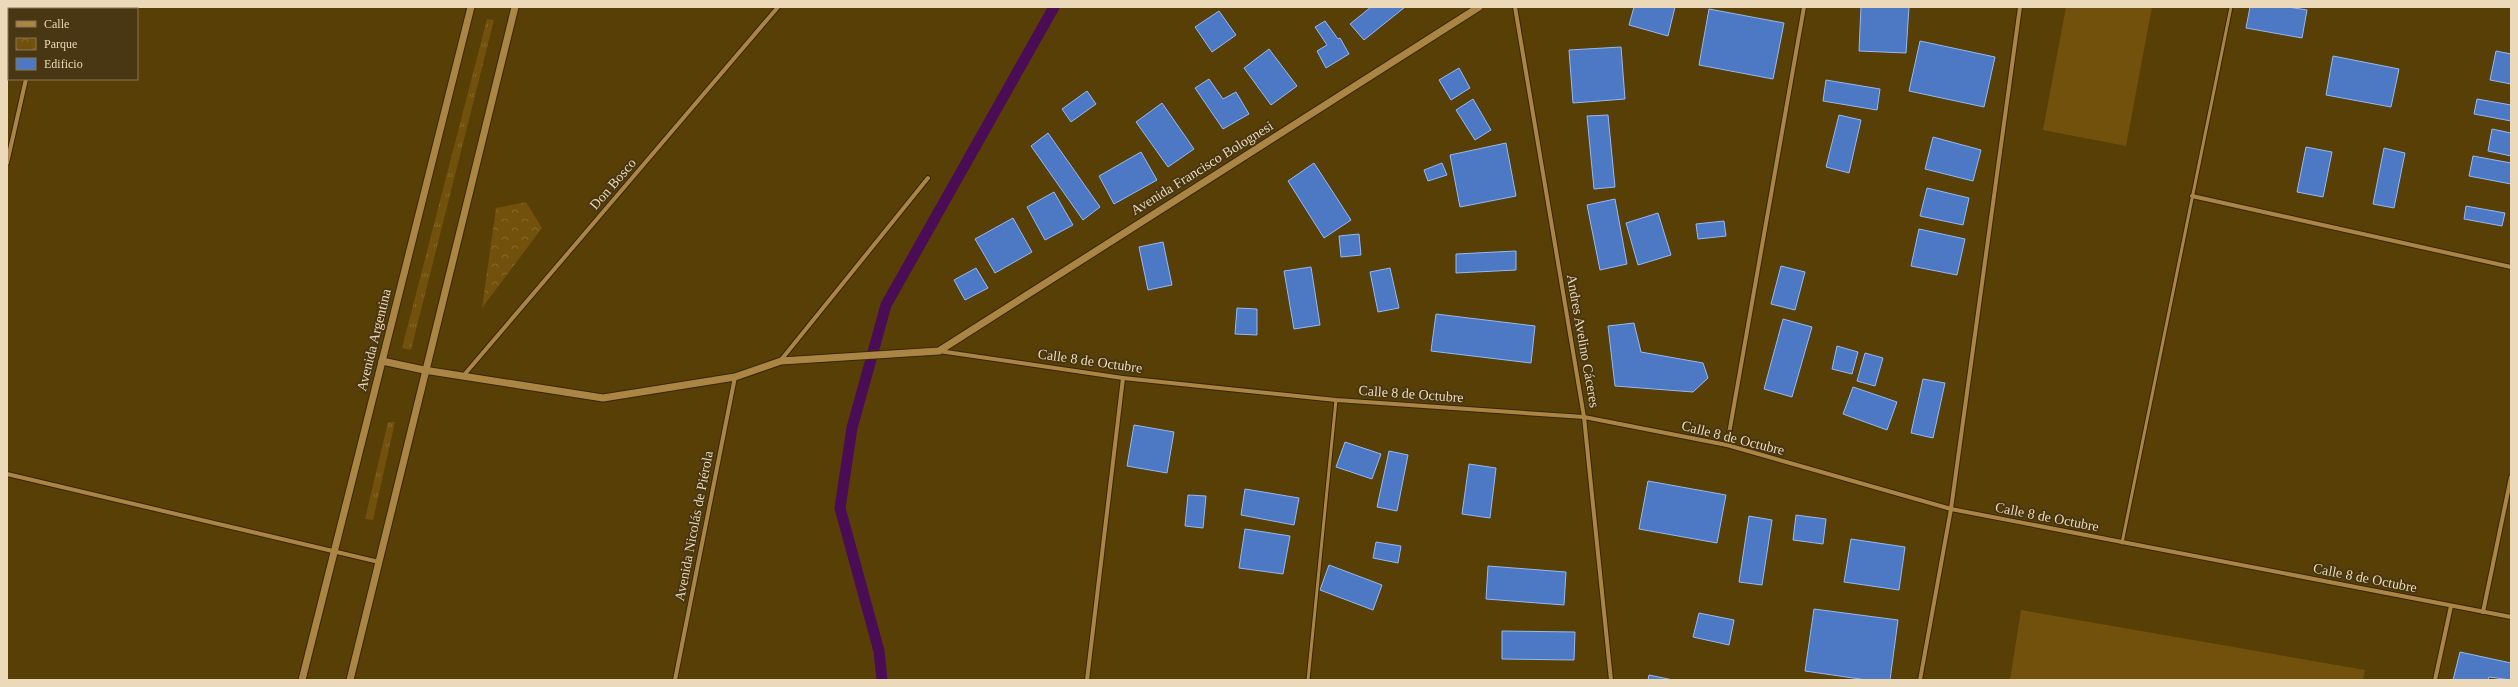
<svg xmlns="http://www.w3.org/2000/svg" width="2518" height="687" font-family="'Times New Roman',serif">
<style>
.grass{fill:url(#grass-tufts)}
.park{fill:url(#park-crowns)}
.pitch{fill:#71510c}
.lines{fill:none;stroke-linecap:round;stroke-linejoin:round}
.stream{stroke:#4a0d55;stroke-width:11}
.building{fill:#4c78c4;stroke:#95b9f5}
.service-casing{stroke:#392702;stroke-width:5}
.minor-casing{stroke:#392702;stroke-width:6}
.tertiary-casing{stroke:#392702;stroke-width:9}
.service{stroke:#aa8543;stroke-width:3}
.minor{stroke:#aa8543;stroke-width:4}
.tertiary{stroke:#aa8543;stroke-width:7}
.labels{text-anchor:middle;dominant-baseline:central;stroke-width:4;stroke-linejoin:round;paint-order:stroke}
.street-label{font-size:14px;fill:#ecd9b9;stroke:#493612}
</style>
<defs>
<pattern id="grass-tufts" width="24" height="20" patternUnits="userSpaceOnUse"><rect width="24" height="20" fill="#71510c"/><path d="M3 7l-1-3M5 7V3M7 7l1-3M15 17l-1-3M17 17v-4M19 17l1-3" fill="none" stroke="#85692d"/></pattern>
<pattern id="park-crowns" width="20" height="18" patternUnits="userSpaceOnUse"><rect width="20" height="18" fill="#71510c"/><path d="M2 6a3 3 0 1 1 6 0M12 15a3 3 0 1 1 6 0" fill="none" stroke="#85692d"/></pattern>
</defs>
<rect width="100%" height="100%" fill="#583f06"/>
<!-- grass -->
<g class="grass">
<path d="M 487,19 L 494,20 L 411,350 L 402,348 Z"/>
<path d="M 388,422 L 395,422 L 373,520 L 365,519 Z"/>
</g>
<!-- park -->
<g class="park">
<path d="M 7,7 L 25,7 L 24,9 L 9,9 L 9,70 L 7,78 Z"/>
<path d="M 526,202 L 542,228 L 482,308 L 496,208 Z"/>
</g>
<!-- pitch -->
<g class="pitch">
<path d="M 2066,7 L 2152,7 L 2126,146 L 2043,130 Z"/>
<path d="M 2021,610 L 2365,670 L 2363,680 L 2010,680 Z"/>
</g>
<g class="lines">
<!-- stream -->
<path class="stream" d="M 882,680 L 879,651 L 840,508 L 852,428 L 886,305 L 1054,7"/>
</g>
<!-- building -->
<g class="building">
<path d="M 1371,7 L 1405,7 L 1364,40 L 1350,24 Z"/>
<path d="M 1634,7 L 1675,7 L 1668,36 L 1629,25 Z"/>
<path d="M 1861,7 L 1909,7 L 1906,53 L 1859,51 Z"/>
<path d="M 2250,7 L 2288,7 L 2307,10 L 2302,38 L 2246,28 Z"/>
<path d="M 1709,9 L 1784,23 L 1773,79 L 1699,65 Z"/>
<path d="M 1219,11 L 1236,35 L 1212,52 L 1195,27 Z"/>
<path d="M 1325,21 L 1338,39 L 1340,38 L 1349,54 L 1326,68 L 1317,51 L 1327,45 L 1315,27 Z"/>
<path d="M 1920,41 L 1995,57 L 1984,107 L 1909,91 Z"/>
<path d="M 1621,47 L 1625,99 L 1573,103 L 1569,50 Z"/>
<path d="M 1269,49 L 1297,86 L 1271,105 L 1244,68 Z"/>
<path d="M 2496,51 L 2511,54 L 2511,84 L 2490,80 Z"/>
<path d="M 2333,56 L 2399,69 L 2391,107 L 2326,95 Z"/>
<path d="M 1459,68 L 1470,88 L 1451,100 L 1439,80 Z"/>
<path d="M 1209,79 L 1223,99 L 1236,92 L 1249,114 L 1223,129 L 1195,88 Z"/>
<path d="M 1826,80 L 1880,89 L 1877,110 L 1823,101 Z"/>
<path d="M 1087,91 L 1096,104 L 1071,122 L 1062,109 Z"/>
<path d="M 1473,99 L 1491,130 L 1475,140 L 1456,110 Z"/>
<path d="M 2477,99 L 2511,105 L 2511,121 L 2474,114 Z"/>
<path d="M 1162,103 L 1194,149 L 1168,167 L 1136,122 Z"/>
<path d="M 1608,115 L 1615,187 L 1594,189 L 1587,116 Z"/>
<path d="M 1839,115 L 1861,120 L 1849,173 L 1826,167 Z"/>
<path d="M 2492,129 L 2511,133 L 2511,156 L 2488,151 Z"/>
<path d="M 1048,133 L 1100,207 L 1083,220 L 1031,146 Z"/>
<path d="M 1933,137 L 1981,150 L 1973,181 L 1925,169 Z"/>
<path d="M 1506,143 L 1516,196 L 1460,207 L 1450,155 Z"/>
<path d="M 2306,147 L 2332,152 L 2323,197 L 2297,192 Z"/>
<path d="M 2384,148 L 2405,153 L 2394,208 L 2373,204 Z"/>
<path d="M 1141,152 L 1157,180 L 1114,204 L 1099,176 Z"/>
<path d="M 2473,156 L 2511,163 L 2511,184 L 2469,176 Z"/>
<path d="M 1314,163 L 1351,220 L 1324,238 L 1288,181 Z"/>
<path d="M 1442,163 L 1447,175 L 1428,181 L 1424,170 Z"/>
<path d="M 1927,188 L 1969,198 L 1963,225 L 1920,216 Z"/>
<path d="M 1054,192 L 1073,225 L 1045,240 L 1027,207 Z"/>
<path d="M 1615,199 L 1627,264 L 1600,270 L 1587,205 Z"/>
<path d="M 2466,206 L 2505,213 L 2502,226 L 2464,219 Z"/>
<path d="M 1658,213 L 1671,255 L 1638,265 L 1626,223 Z"/>
<path d="M 1013,218 L 1032,252 L 995,273 L 975,239 Z"/>
<path d="M 1724,221 L 1726,236 L 1698,239 L 1696,224 Z"/>
<path d="M 1919,229 L 1965,239 L 1957,275 L 1911,266 Z"/>
<path d="M 1359,234 L 1361,255 L 1341,257 L 1339,236 Z"/>
<path d="M 1163,242 L 1172,285 L 1148,290 L 1139,247 Z"/>
<path d="M 1516,251 L 1516,270 L 1456,273 L 1456,254 Z"/>
<path d="M 1781,266 L 1805,272 L 1795,310 L 1771,304 Z"/>
<path d="M 1311,267 L 1320,325 L 1294,329 L 1284,271 Z"/>
<path d="M 976,268 L 988,288 L 965,300 L 954,280 Z"/>
<path d="M 1390,268 L 1399,308 L 1378,312 L 1370,272 Z"/>
<path d="M 1237,308 L 1257,309 L 1257,335 L 1235,334 Z"/>
<path d="M 1436,314 L 1535,326 L 1531,363 L 1431,351 Z"/>
<path d="M 1783,319 L 1812,327 L 1792,397 L 1764,389 Z"/>
<path d="M 1634,323 L 1641,352 L 1703,363 L 1708,378 L 1693,392 L 1615,386 L 1608,326 Z"/>
<path d="M 1837,346 L 1858,352 L 1852,374 L 1832,369 Z"/>
<path d="M 1865,353 L 1883,358 L 1875,386 L 1857,381 Z"/>
<path d="M 1923,379 L 1945,383 L 1933,438 L 1911,433 Z"/>
<path d="M 1853,387 L 1897,402 L 1887,430 L 1843,414 Z"/>
<path d="M 1134,425 L 1174,432 L 1167,473 L 1127,466 Z"/>
<path d="M 1345,442 L 1381,454 L 1372,479 L 1336,467 Z"/>
<path d="M 1389,451 L 1408,455 L 1397,511 L 1377,507 Z"/>
<path d="M 1469,464 L 1496,468 L 1490,518 L 1462,514 Z"/>
<path d="M 1648,481 L 1726,495 L 1717,543 L 1639,529 Z"/>
<path d="M 1245,489 L 1299,498 L 1294,525 L 1241,515 Z"/>
<path d="M 1188,495 L 1206,496 L 1203,528 L 1185,526 Z"/>
<path d="M 1796,515 L 1826,519 L 1823,544 L 1793,540 Z"/>
<path d="M 1749,516 L 1772,520 L 1762,585 L 1739,582 Z"/>
<path d="M 1245,529 L 1290,536 L 1283,574 L 1239,568 Z"/>
<path d="M 1851,539 L 1905,547 L 1899,590 L 1844,582 Z"/>
<path d="M 1376,542 L 1401,546 L 1398,563 L 1373,558 Z"/>
<path d="M 1329,565 L 1382,585 L 1373,610 L 1320,590 Z"/>
<path d="M 1488,566 L 1566,572 L 1564,605 L 1486,599 Z"/>
<path d="M 1814,609 L 1898,620 L 1890,680 L 1867,680 L 1805,671 Z"/>
<path d="M 1699,613 L 1734,620 L 1729,645 L 1693,637 Z"/>
<path d="M 1502,631 L 1575,632 L 1574,660 L 1502,659 Z"/>
<path d="M 2460,652 L 2511,663 L 2511,680 L 2489,677 L 2488,680 L 2453,680 Z"/>
<path d="M 1649,675 L 1673,680 L 1648,680 Z"/>
</g>
<g class="lines">
<defs>
<g id="service">
<path d="M 2122,543 L 2231,7"/>
<path d="M 1308,680 L 1336,400"/>
</g>
<g id="minor">
<path d="M 1515,7 L 1584,417 L 1611,680"/>
<path d="M 43,9 L 43,7"/>
<path d="M 7,163 L 26,79"/>
<path d="M 2192,196 L 2511,267"/>
<path d="M 939,351 L 1123,378 L 1336,400 L 1584,417 L 1727,445 L 1951,509 L 2511,617"/>
<path d="M 781,360 L 928,178"/>
<path d="M 464,375 L 778,7"/>
<path d="M 1727,445 L 1804,7"/>
<path d="M 7,474 L 379,562"/>
<path d="M 2483,612 L 2511,477"/>
<path d="M 675,680 L 735,377"/>
<path d="M 1087,680 L 1123,378"/>
<path d="M 1920,680 L 1951,509 L 2020,7"/>
<path d="M 2435,680 L 2451,606"/>
</g>
<g id="tertiary">
<path d="M 382,361 L 424,370 L 603,398 L 735,377 L 781,361 L 939,351 L 1479,7"/>
<path d="M 302,680 L 471,7"/>
<path d="M 350,680 L 515,7"/>
</g>
</defs>
<!-- service casing -->
<use href="#service" class="service-casing"/>
<!-- minor casing -->
<use href="#minor" class="minor-casing"/>
<!-- tertiary casing -->
<use href="#tertiary" class="tertiary-casing"/>
<!-- service -->
<use href="#service" class="service"/>
<!-- minor -->
<use href="#minor" class="minor"/>
<!-- tertiary -->
<use href="#tertiary" class="tertiary"/>
</g>
<g class="labels">
<!-- street labels -->
<g class="street-label">
<text transform="translate(1202 168) rotate(-32)">Avenida Francisco Bolognesi</text>
<text transform="translate(613 184) rotate(-49)">Don Bosco</text>
<text transform="translate(374 340) rotate(-76)">Avenida Argentina</text>
<text transform="translate(1583 341) rotate(80)">Andres Avelino Cáceres</text>
<text transform="translate(1090 361) rotate(8)">Calle 8 de Octubre</text>
<text transform="translate(1411 394) rotate(4)">Calle 8 de Octubre</text>
<text transform="translate(1733 438) rotate(14)">Calle 8 de Octubre</text>
<text transform="translate(2047 517) rotate(11)">Calle 8 de Octubre</text>
<text transform="translate(694 526) rotate(-79)">Avenida Nicolás de Piérola</text>
<text transform="translate(2365 578) rotate(11)">Calle 8 de Octubre</text>
</g>
</g>
<!-- border -->
<rect width="2518" height="687" fill="none" stroke="#ecd9b9" stroke-width="16"/>
<!-- legend -->
<rect x="8" y="8" width="130" height="72" fill="#493612" stroke="#8a7755"/>
<rect x="16" y="21" width="20" height="6" fill="#aa8543" stroke="#8a7755"/>
<text x="44" y="28" font-size="12" fill="#ecd9b9">Calle</text>
<rect x="16" y="38" width="20" height="12" fill="url(#park-crowns)" stroke="#8a7755"/>
<text x="44" y="48" font-size="12" fill="#ecd9b9">Parque</text>
<rect x="16" y="58" width="20" height="12" fill="#4c78c4" stroke="#8a7755"/>
<text x="44" y="68" font-size="12" fill="#ecd9b9">Edificio</text>
</svg>
